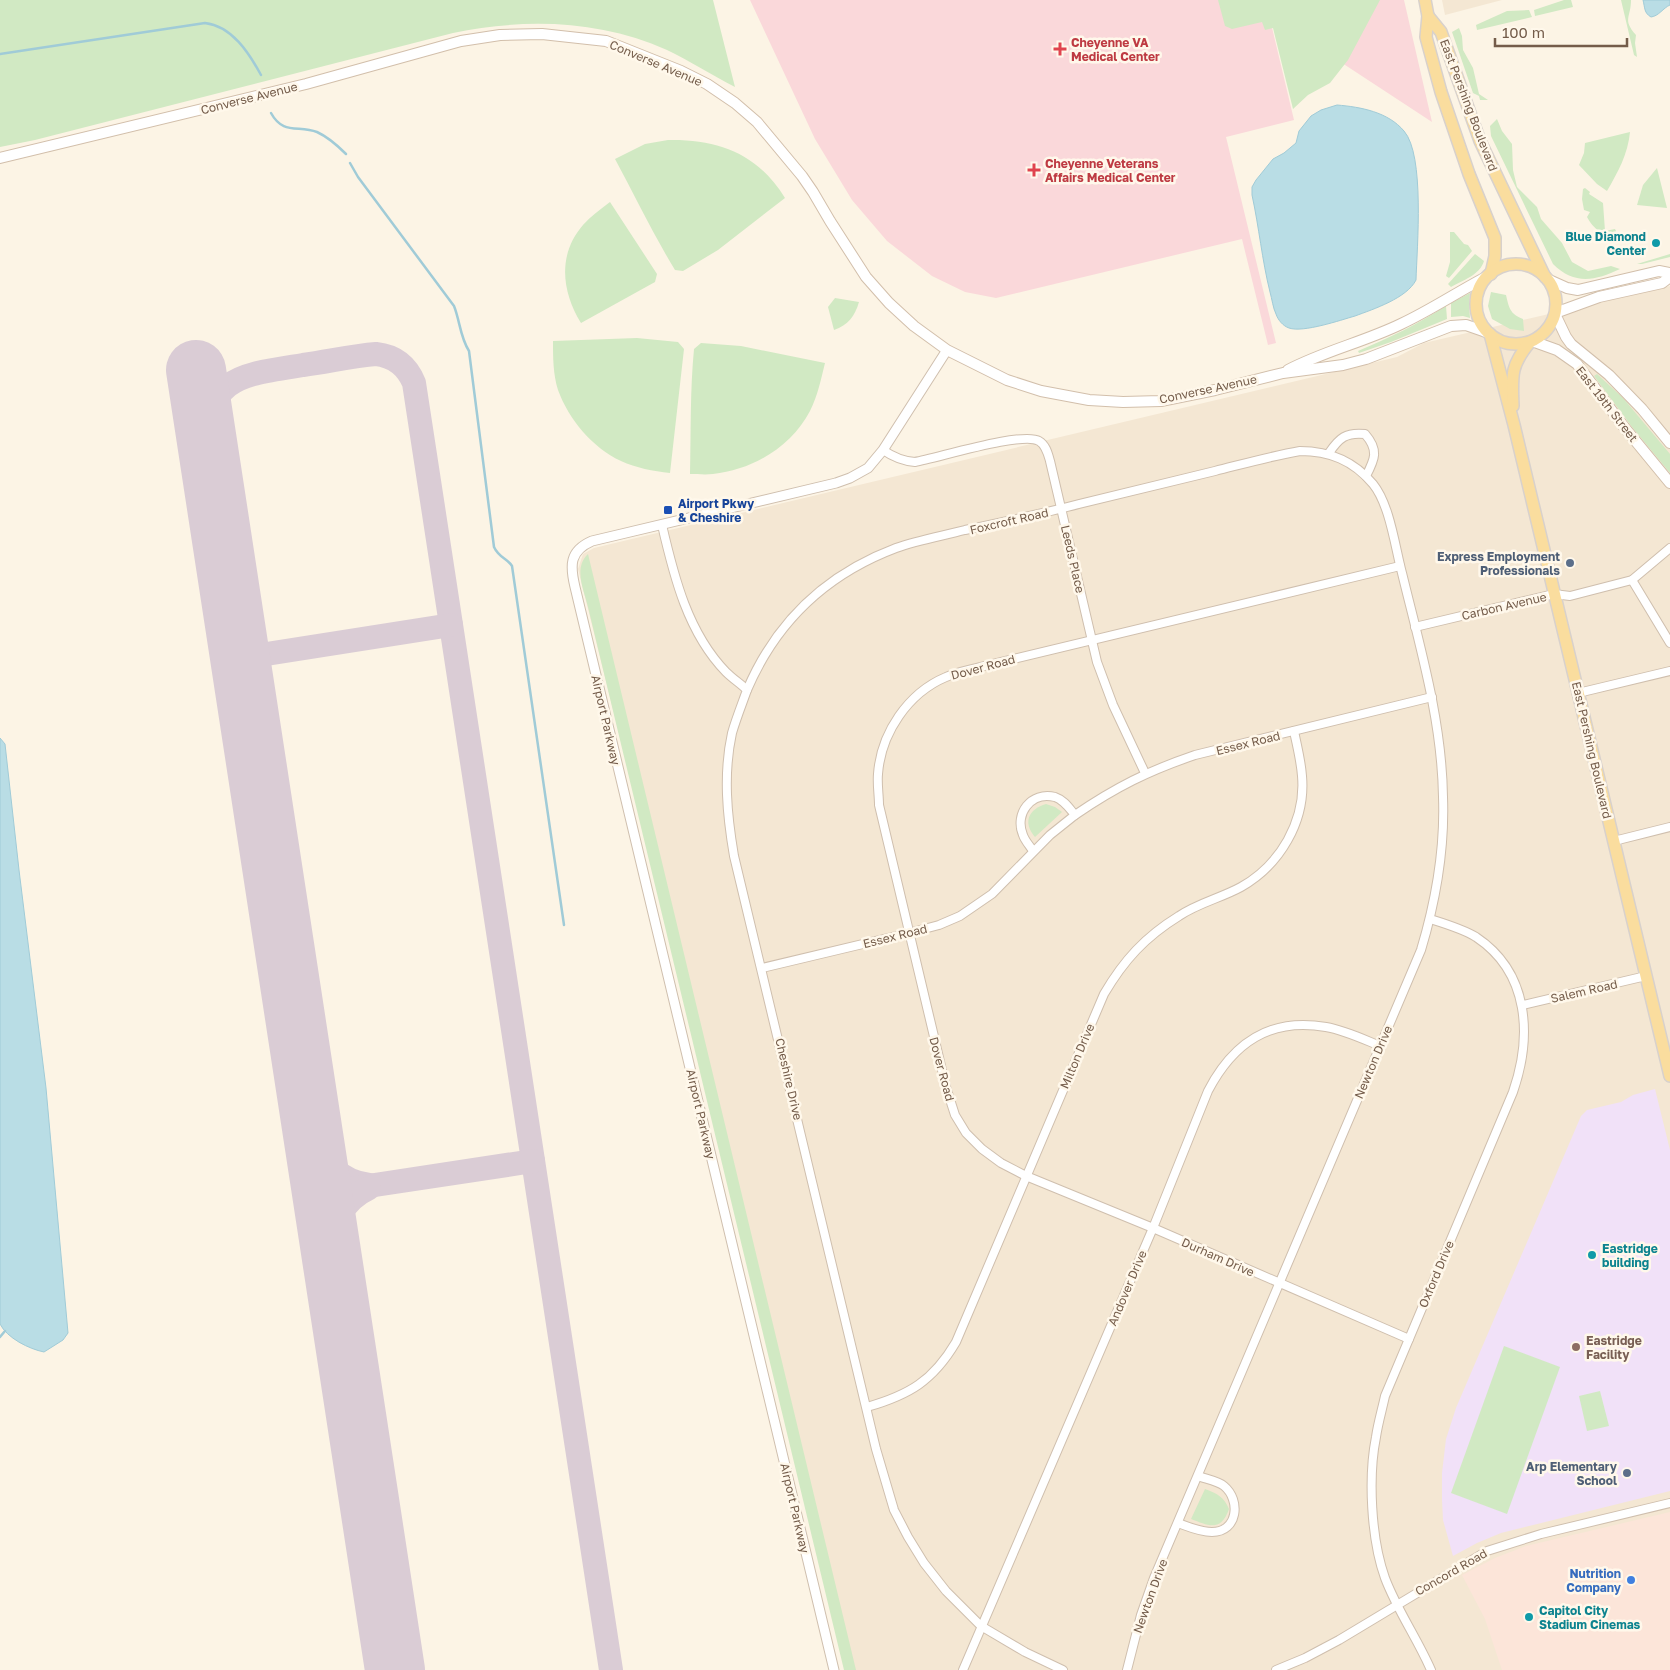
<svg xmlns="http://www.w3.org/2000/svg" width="1670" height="1670" font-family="'Golos Text',sans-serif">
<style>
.residential{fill:#f4e7d3}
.commercial{fill:#fce5d9}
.education{fill:#f1e1f8}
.medical{fill:#fad8da}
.green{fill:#d1e9c3}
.water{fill:#b9dde5;stroke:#a0cbd7}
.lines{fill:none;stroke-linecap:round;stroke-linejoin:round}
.stream{stroke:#a0cbd7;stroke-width:2.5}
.taxiway{stroke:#daccd5;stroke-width:24}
.runway{stroke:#daccd5;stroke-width:60}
.minor-casing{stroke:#cfbfae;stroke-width:10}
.tertiary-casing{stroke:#cfbfae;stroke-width:11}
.secondary-casing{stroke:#d2bfab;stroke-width:12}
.primary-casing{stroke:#d8d1cc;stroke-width:14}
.minor{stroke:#fff;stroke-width:8}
.tertiary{stroke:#fff;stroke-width:9}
.secondary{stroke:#fff;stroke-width:10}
.primary{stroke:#fadd9e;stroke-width:11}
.health-dot{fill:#e0444e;stroke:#fff8eb;stroke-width:2}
.culture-dot{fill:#0f9aa8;stroke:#fff8eb;stroke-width:2}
.transit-dot{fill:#1a4fb4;stroke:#fff8eb;stroke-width:2}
.service-dot{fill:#5c6f8a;stroke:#fff8eb;stroke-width:2}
.education-dot{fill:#8d6e63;stroke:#fff8eb;stroke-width:2}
.shop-dot{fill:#3f7fe0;stroke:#fff8eb;stroke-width:2}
.labels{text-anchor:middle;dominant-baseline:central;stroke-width:5;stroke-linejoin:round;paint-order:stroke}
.health-label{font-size:12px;font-weight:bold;fill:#be3a42;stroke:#fff8eb;text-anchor:start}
.street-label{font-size:12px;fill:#745c4a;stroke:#fff8eb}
.culture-label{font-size:12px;font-weight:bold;fill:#0d838f;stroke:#fff8eb;text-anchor:start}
.transit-label{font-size:12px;font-weight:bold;fill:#164399;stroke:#fff8eb;text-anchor:start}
.service-label{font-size:12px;font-weight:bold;fill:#4e5e75;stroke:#fff8eb;text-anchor:end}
.education-label{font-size:12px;font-weight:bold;fill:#785e54;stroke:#fff8eb;text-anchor:start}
.shop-label{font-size:12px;font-weight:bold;fill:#366cbe;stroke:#fff8eb;text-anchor:end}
</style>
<rect width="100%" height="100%" fill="#fcf4e5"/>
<!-- residential -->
<g class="residential">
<path d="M 1442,0 L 1502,0 L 1445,15 Z"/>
<path d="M 1670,286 L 1670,1670 L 853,1670 L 578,569 L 583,554 L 594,548 L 1397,357 L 1424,343 Z"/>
</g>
<!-- commercial -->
<path class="commercial" d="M 1670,1512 L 1670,1670 L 1502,1670 L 1485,1619 L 1462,1575 L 1495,1558 L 1526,1546 Z"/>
<!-- education -->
<path class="education" d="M 1655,1089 L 1670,1150 L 1670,1491 L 1501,1533 L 1477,1543 L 1453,1556 L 1443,1520 L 1442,1500 L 1442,1473 L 1446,1439 L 1456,1408 L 1578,1123 L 1581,1116 L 1587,1110 L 1621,1102 L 1633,1095 Z"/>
<!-- medical -->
<path class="medical" d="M 750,0 L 1404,0 L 1432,122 L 1269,15 L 1294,120 L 1226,137 L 1276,343 L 1268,345 L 1242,239 L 996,298 L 965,292 L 932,276 L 887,241 L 852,200 L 815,139 Z"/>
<!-- green -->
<g class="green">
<path d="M 0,0 L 713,0 L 735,87 C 712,75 690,61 667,50 C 599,20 525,18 453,33 L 35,140 L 0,147 Z"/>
<path d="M 1218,0 L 1380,0 L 1348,60 L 1330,83 L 1308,95 L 1293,109 L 1273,28 L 1265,30 L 1262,22 L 1232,29 L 1225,26 Z"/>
<path d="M 1564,0 L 1571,0 L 1573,7 L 1535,16 L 1534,10 Z"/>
<path d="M 1621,0 L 1631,0 C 1631,18 1622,19 1636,35 L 1635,43 L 1637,57 L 1634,55 Z"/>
<path d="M 1529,10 L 1532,17 L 1477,30 L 1476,25 L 1507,11 Z"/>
<path d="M 1459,28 L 1462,36 L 1463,50 L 1473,68 L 1479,94 L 1488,100 L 1480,100 L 1479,96 L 1473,93 L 1452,32 Z"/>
<path d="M 1497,119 L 1502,131 L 1512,144 L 1513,170 L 1517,187 L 1537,207 L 1541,219 L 1562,243 L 1572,262 L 1588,271 L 1611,266 L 1620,269 C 1595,281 1574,285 1553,264 L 1491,136 L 1490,126 Z"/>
<path d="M 1630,132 C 1628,154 1618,172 1607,191 L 1597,184 L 1579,165 L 1584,153 L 1585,143 Z"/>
<path d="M 668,140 C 718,139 757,153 785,198 L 718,250 L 683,271 L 675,270 C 653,234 635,196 615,159 L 645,144 Z"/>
<path d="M 1657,168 L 1667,208 L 1637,205 L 1643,185 Z"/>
<path d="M 1585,188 L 1590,192 L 1589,194 L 1603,203 L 1605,231 L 1615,229 L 1616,231 L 1615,233 L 1605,236 C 1597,230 1591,225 1587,217 L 1590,212 L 1584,210 L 1582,199 L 1583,189 Z"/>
<path d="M 610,202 L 657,274 L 655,282 L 581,323 C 562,292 557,255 583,225 C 591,216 601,209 610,202 Z"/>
<path d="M 1450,232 L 1454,232 L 1464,244 L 1468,245 L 1472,251 L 1449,278 L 1446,276 L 1450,262 Z"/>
<path d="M 1475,254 L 1484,261 C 1480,275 1463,280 1451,287 L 1448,284 Z"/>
<path d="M 1670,254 L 1670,257 L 1642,264 L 1637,264 Z"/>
<path d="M 1491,292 L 1506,295 C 1509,308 1510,314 1523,319 L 1524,331 L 1510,329 L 1492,319 L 1488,306 Z"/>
<path d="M 1470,293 L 1469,305 L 1470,318 L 1463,316 L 1451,317 L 1451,303 Z"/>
<path d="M 835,298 L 859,302 C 855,316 848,325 834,330 L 828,307 Z"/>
<path d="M 1446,306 L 1447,319 L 1391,342 L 1359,353 L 1358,351 C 1389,338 1418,324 1446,306 Z"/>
<path d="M 637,338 L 678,342 L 684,349 L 670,473 C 653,471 636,468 621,461 C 593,448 569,420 558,390 C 553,374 553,357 553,341 Z"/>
<path d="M 701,343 L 741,346 L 825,363 C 821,379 818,395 810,411 C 792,446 753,470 713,474 C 705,475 697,474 690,474 C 691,432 690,390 694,349 Z"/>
<path d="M 1597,374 L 1623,398 L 1670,454 L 1670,473 L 1632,427 L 1594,376 Z"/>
<path d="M 588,554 L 856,1670 L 844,1670 L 588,607 C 584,590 573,568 588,554 Z"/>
<path d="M 1046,804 L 1055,807 L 1062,812 L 1035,837 C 1022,822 1029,809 1046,804 Z"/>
<path d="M 1504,1346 L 1560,1367 L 1507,1514 L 1451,1493 Z"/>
<path d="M 1600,1391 L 1609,1426 L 1587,1431 L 1579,1396 Z"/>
<path d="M 1205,1489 C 1218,1494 1224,1497 1229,1509 C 1221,1532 1209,1526 1191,1519 Z"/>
</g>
<!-- water -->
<g class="water">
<path d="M 1643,0 L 1670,0 L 1670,5 C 1663,8 1659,16 1651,17 C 1644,13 1645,8 1643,0 Z"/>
<path d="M 1337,105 C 1361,107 1388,112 1404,131 C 1425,155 1417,247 1416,280 C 1407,298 1374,309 1355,316 C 1341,320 1303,333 1289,328 C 1283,326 1278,320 1276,314 C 1273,308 1272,299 1270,292 C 1262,260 1259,227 1252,195 L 1252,187 L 1256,180 L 1273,159 L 1284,153 L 1296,143 L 1299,131 L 1311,116 L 1321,110 Z"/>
<path d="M 0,738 L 5,744 L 19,870 L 46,1088 L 68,1333 L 63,1340 L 44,1352 C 29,1349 7,1338 0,1324 Z"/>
</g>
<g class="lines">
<!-- stream -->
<g class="stream">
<path d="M 0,54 L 205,23 C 232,26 249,53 261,75"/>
<path d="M 271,113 C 283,135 298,125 317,132 C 328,137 337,145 346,154"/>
<path d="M 350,163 L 358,177 L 454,306 C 460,321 460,337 469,351 L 494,547 C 499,558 507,558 512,566 L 564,925"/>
<path d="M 0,1337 L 5,1331"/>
</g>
<!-- taxiway -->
<g class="taxiway">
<path d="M 208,452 C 205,376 240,375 303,365 C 327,362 351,356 376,354 C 394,356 407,366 414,383 L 611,1670"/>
<path d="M 245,688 C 244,673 245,663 260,655 L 451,625"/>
<path d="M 313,1135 C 324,1161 338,1181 369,1185"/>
<path d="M 322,1193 L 533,1161"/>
<path d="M 331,1254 C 332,1225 341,1201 369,1188"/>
<path d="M 389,1636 L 400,1670"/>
</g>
<!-- runway -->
<path class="runway" d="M 196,370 L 395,1670"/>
<defs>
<g id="minor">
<path d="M 883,450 C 893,457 902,461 915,462 C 938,458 1023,431 1039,441 C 1046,445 1048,454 1050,461 L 1097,662 L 1113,705 L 1145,773"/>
<path d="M 1329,453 C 1339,438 1346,432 1365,434 C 1379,450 1375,459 1366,476"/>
<path d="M 662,525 C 674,577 688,633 726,672 C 733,679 741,684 747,690 C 742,704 736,719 732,733 C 723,774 727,815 734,856 L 876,1449 L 894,1510 L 908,1537 L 924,1563 L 946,1591 L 981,1626 L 1025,1652 L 1063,1670"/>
<path d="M 1400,566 L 980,667 C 969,670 957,672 946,677 C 908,693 881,733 878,774 C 877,784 879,795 879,805 L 946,1087 L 955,1115 L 966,1133 L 982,1149 L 1001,1163 L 1026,1176 L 1153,1228 L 1409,1339"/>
<path d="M 1632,580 L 1670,643"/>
<path d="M 1415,627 L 1554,594 L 1570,596 L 1632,580 L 1670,548"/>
<path d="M 747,690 C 776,622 827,574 896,548 C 918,540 942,536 965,530 C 1003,522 1041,514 1079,504 C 1125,493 1170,482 1215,471 C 1243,464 1271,456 1300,451 C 1329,451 1353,460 1373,484 C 1390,505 1395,547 1402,573 C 1420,647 1442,721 1443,797 C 1445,850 1436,900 1421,950 L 1154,1578 L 1141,1615 L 1127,1670"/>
<path d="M 1578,693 L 1670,671"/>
<path d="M 1614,841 L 1670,827"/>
<path d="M 1033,851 C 1030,846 1025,841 1023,835 C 1014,814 1031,791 1055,797 C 1064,800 1069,808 1075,815 C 1116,787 1148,771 1195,755 L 1432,697"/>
<path d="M 1430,919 C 1446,924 1463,929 1476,937 C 1530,973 1532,1037 1513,1092 L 1385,1396 C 1382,1410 1378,1423 1376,1437 C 1368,1477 1371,1539 1385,1578 C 1397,1610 1417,1638 1431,1670"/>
<path d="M 762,968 L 909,933 L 939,925 L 960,916 L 992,894 L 1050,835 L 1075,815"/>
<path d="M 1523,1005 L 1646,976"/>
<path d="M 867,1407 C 909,1395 933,1381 956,1342 L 1104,994 C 1124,960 1145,937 1179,916 C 1198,903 1221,898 1241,887 C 1280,865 1306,821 1302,776 C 1301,761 1297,746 1294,731"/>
<path d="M 1178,1523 C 1189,1527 1200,1532 1212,1532 C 1238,1532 1241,1500 1224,1486 C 1218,1481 1206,1479 1198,1476"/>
<path d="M 963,1670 L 1153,1228 L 1208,1091 C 1233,1043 1270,1017 1326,1027 C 1344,1030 1363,1039 1380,1046"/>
<path d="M 1276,1670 L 1305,1658 L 1339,1640 L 1487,1551 L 1541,1534 L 1670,1503"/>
</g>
<path id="tertiary" d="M 834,1670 L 575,587 C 570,566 569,551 592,541 L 836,483 L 850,478 L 868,468 L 883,450 L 947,350"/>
<g id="secondary">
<path d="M 0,158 L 306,84 L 461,41 L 500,35 L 542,34 L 606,41 L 681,71 L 707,84 L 735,103 L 757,122 L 802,176 L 813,192 L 830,221 L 866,277 L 889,303 L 914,326 L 947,350 L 1007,380 L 1041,391 L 1089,400 L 1123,402 L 1161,401 L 1215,390 L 1283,373 L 1343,365 L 1366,359 L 1451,326 L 1466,325 L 1489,333"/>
<path d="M 1547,279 L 1567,288 L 1578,290 L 1659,271 L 1670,273"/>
<path d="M 1555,313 L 1599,297 L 1662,283 L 1670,277"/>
<path d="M 1555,314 L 1566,337 L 1571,344 L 1609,375 L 1642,409 L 1670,443"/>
<path d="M 1532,341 L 1557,350 L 1577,364 L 1624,427 L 1670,483"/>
<path d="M 1288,370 C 1324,351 1364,342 1401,324 C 1431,310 1459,291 1488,276"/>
</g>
<g id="primary">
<path d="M 1425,0 L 1428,16 L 1426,37 L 1441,92 L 1469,174 L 1495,238 L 1495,256 L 1491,274"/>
<path d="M 1428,16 L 1441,32 L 1480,141 L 1545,277"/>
<circle cx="1516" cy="304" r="40"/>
<path d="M 1490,334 L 1514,425 L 1670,1076"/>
<path d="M 1513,406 C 1512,376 1510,366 1530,342"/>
</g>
</defs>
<!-- minor casing -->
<use href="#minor" class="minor-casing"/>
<!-- tertiary casing -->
<use href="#tertiary" class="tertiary-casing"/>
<!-- secondary casing -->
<use href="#secondary" class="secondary-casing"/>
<!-- primary casing -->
<use href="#primary" class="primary-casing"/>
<!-- minor -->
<use href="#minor" class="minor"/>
<!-- tertiary -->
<use href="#tertiary" class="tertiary"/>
<!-- secondary -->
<use href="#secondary" class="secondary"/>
<!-- primary -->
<use href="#primary" class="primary"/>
</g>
<!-- markers -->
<g class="health-dot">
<path d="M1057.5 41.5h5v5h5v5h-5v5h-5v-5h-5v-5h5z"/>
<path d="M1031.5 162.5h5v5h5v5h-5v5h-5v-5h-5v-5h5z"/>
</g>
<g class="culture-dot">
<circle cx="1656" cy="243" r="5"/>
<circle cx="1592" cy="1255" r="5"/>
<circle cx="1529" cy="1617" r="5"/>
</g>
<rect class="transit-dot" x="663" y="505" width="10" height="10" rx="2.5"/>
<g class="service-dot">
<circle cx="1570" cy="563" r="5"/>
<circle cx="1627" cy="1473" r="5"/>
</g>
<circle class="education-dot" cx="1576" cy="1347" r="5"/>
<circle class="shop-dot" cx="1631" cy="1580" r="5"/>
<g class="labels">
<!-- health labels -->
<g class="health-label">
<text x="1071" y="42">Cheyenne VA<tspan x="1071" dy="14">Medical Center</tspan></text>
<text x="1045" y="163">Cheyenne Veterans<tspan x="1045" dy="14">Affairs Medical Center</tspan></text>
</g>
<!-- street labels -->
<g class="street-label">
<text transform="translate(656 63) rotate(23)">Converse Avenue</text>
<text transform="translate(249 98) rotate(-14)">Converse Avenue</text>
<text transform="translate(1469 105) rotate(69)">East Pershing Boulevard</text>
<text transform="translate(1208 389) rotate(-12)">Converse Avenue</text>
<text transform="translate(1607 404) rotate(52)">East 19th Street</text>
<text transform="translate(1009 521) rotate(-13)">Foxcroft Road</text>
<text transform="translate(1073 559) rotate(77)">Leeds Place</text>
<text transform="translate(1504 606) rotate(-13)">Carbon Avenue</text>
<text transform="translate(983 667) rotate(-15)">Dover Road</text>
<text transform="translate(606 720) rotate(77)">Airport Parkway</text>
<text transform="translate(1248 743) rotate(-14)">Essex Road</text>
<text transform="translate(1592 750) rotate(77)">East Pershing Boulevard</text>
<text transform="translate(895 936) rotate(-14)">Essex Road</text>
<text transform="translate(1584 991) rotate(-13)">Salem Road</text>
<text transform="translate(1077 1056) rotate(-67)">Milton Drive</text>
<text transform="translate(1373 1062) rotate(-67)">Newton Drive</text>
<text transform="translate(942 1069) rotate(75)">Dover Road</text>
<text transform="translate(789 1079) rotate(77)">Cheshire Drive</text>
<text transform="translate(701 1114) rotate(77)">Airport Parkway</text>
<text transform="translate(1218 1257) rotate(24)">Durham Drive</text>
<text transform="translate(1436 1274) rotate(-67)">Oxford Drive</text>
<text transform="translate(1127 1288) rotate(-67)">Andover Drive</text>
<text transform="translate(795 1508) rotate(77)">Airport Parkway</text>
<text transform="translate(1451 1572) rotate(-30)">Concord Road</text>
<text transform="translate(1150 1596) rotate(-70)">Newton Drive</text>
</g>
<!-- culture labels -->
<g class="culture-label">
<text x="1646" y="236" text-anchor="end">Blue Diamond<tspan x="1646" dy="14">Center</tspan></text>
<text x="1602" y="1248">Eastridge<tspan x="1602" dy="14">building</tspan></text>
<text x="1539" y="1610">Capitol City<tspan x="1539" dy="14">Stadium Cinemas</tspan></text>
</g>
<!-- transit labels -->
<g class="transit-label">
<text x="678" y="503">Airport Pkwy<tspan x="678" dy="14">&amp; Cheshire</tspan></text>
</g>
<!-- service labels -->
<g class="service-label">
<text x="1560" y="556">Express Employment<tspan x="1560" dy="14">Professionals</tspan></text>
<text x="1617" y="1466">Arp Elementary<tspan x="1617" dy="14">School</tspan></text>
</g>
<!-- education labels -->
<g class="education-label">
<text x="1586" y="1340">Eastridge<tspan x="1586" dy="14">Facility</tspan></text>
</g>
<!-- shop labels -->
<g class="shop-label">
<text x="1621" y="1573">Nutrition<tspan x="1621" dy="14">Company</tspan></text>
</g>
</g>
<!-- scale -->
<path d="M1495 38v8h132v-8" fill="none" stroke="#745c4a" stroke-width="2.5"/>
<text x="1502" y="38" font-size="15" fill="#745c4a" stroke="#fff8eb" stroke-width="4" paint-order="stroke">100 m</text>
</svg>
